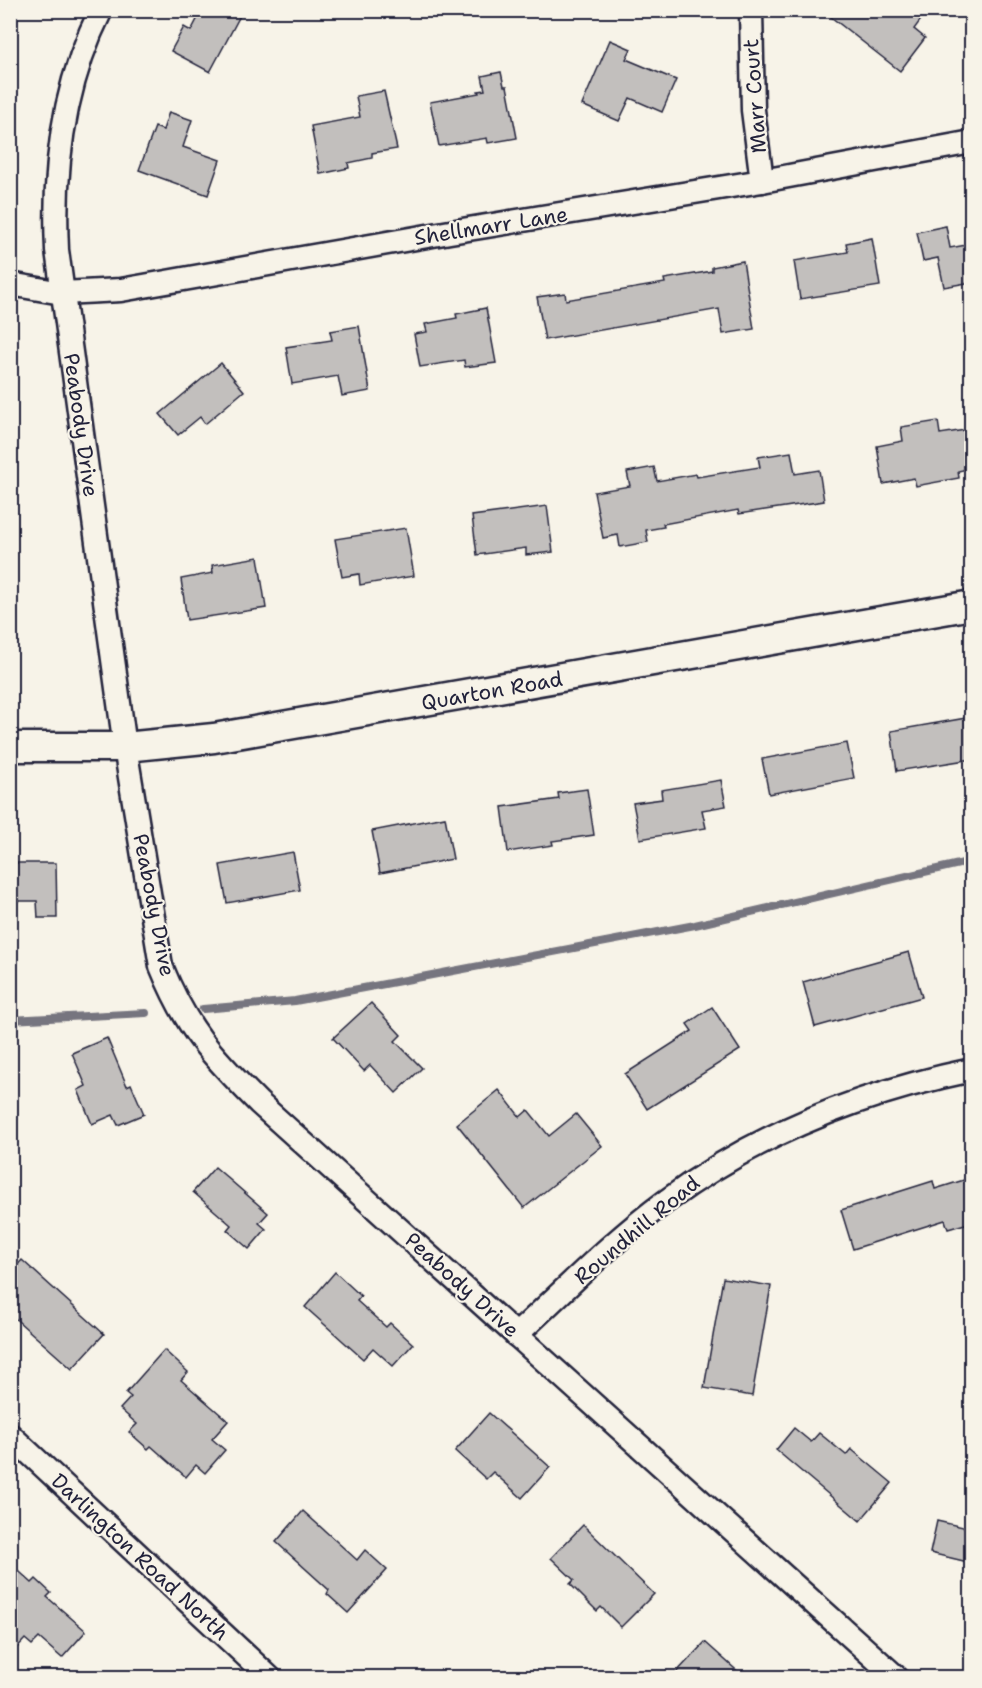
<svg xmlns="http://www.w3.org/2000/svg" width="982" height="1688" font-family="'Shantell Sans',sans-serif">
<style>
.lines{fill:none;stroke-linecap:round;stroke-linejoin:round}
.stream{stroke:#76747f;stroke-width:8}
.building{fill:#c2bfbd;stroke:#22223b;stroke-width:1.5}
.minor-casing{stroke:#22223b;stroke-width:27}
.tertiary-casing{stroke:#22223b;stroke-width:33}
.minor{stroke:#f7f3e8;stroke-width:22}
.tertiary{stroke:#f7f3e8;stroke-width:28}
.labels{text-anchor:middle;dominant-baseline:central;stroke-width:4.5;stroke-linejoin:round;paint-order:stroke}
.street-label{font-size:21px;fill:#22223b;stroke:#f7f3e8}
</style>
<rect width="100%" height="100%" fill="#f7f3e8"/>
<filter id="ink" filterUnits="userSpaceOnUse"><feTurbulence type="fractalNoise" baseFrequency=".0167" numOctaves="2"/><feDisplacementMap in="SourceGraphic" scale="12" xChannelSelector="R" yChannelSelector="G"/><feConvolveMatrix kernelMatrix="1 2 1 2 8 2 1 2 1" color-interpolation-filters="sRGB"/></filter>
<g filter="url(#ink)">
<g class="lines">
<!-- stream -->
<g class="stream">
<path d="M 203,1009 L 295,1001 L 695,925 L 972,861"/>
<path d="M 10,1020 L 146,1013"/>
</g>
</g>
<!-- building -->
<g class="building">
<path d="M 202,10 L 243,10 L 210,72 L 171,51 L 184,27 L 191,31 Z"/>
<path d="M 822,10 L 928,10 L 914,29 L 925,38 L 900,71 Z"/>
<path d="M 610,40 L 631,49 L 626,59 L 676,80 L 662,112 L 630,98 L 619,121 L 582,105 Z"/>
<path d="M 501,72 L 504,86 L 507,86 L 517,138 L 488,143 L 487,138 L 439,146 L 430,102 L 479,93 L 478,91 L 485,90 L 482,76 Z"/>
<path d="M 384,91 L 397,149 L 372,153 L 372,158 L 348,163 L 349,168 L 320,174 L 311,126 L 360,117 L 356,96 Z"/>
<path d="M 169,112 L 192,120 L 183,147 L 220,160 L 208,195 L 139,170 L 155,127 L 163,130 Z"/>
<path d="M 946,226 L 950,248 L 972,244 L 972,282 L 944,287 L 938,258 L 923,261 L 917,232 Z"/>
<path d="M 872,238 L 880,286 L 800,299 L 794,261 L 848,252 L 846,243 Z"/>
<path d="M 743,261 L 754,329 L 723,334 L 719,309 L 545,340 L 537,297 L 565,293 L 566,300 L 665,283 L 664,279 L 712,271 L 712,267 Z"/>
<path d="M 486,308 L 496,363 L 465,367 L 464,360 L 420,367 L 414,334 L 427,332 L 425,324 L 457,318 L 456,314 Z"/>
<path d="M 359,326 L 370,391 L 342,396 L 338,376 L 292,384 L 286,347 L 332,340 L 330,331 Z"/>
<path d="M 221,363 L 244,391 L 205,424 L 200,417 L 178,435 L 160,414 Z"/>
<path d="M 938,421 L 940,434 L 972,429 L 972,468 L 958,471 L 959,478 L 916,486 L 914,478 L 883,484 L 877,446 L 903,441 L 901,427 Z"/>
<path d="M 791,452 L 795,474 L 819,470 L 824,501 L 739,514 L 738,510 L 663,524 L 664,527 L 646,530 L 648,542 L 620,547 L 618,535 L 603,538 L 594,492 L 630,486 L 627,472 L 654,467 L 657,481 L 696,474 L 697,477 L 760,467 L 758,457 Z"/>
<path d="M 547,506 L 553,552 L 526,555 L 526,548 L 477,555 L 472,516 Z"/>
<path d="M 406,528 L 414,576 L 360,585 L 359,574 L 342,577 L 335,539 Z"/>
<path d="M 258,557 L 266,608 L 187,620 L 181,579 L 213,573 L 212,565 Z"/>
<path d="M 972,717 L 972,759 L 897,771 L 891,731 Z"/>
<path d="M 847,743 L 854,778 L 769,794 L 762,759 Z"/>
<path d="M 721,780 L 726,806 L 702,810 L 706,828 L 640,839 L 633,803 L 662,799 L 661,790 Z"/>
<path d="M 587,789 L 594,835 L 552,841 L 553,845 L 508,852 L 502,807 L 559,799 L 558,793 Z"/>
<path d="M 445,817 L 453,859 L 380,873 L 372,831 Z"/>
<path d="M 293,852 L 300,890 L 227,903 L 220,865 Z"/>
<path d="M 10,863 L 56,863 L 57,918 L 38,918 L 37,901 L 10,901 Z"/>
<path d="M 909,952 L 922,997 L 815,1027 L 803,982 Z"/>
<path d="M 371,1003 L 401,1035 L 395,1041 L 422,1068 L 396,1093 L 370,1065 L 364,1071 L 333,1038 Z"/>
<path d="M 712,1007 L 740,1050 L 647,1109 L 625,1074 L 692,1031 L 687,1024 Z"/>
<path d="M 107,1038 L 127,1086 L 131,1084 L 144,1114 L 118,1125 L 113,1115 L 92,1124 L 78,1090 L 86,1086 L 72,1053 Z"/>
<path d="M 499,1090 L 520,1117 L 528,1110 L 549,1136 L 576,1114 L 602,1146 L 524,1208 L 457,1124 Z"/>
<path d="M 215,1167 L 268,1213 L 259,1223 L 266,1229 L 249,1249 L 227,1230 L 231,1225 L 193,1192 Z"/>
<path d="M 964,1180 L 972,1205 L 972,1222 L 948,1229 L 945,1220 L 853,1249 L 841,1210 L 933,1181 L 935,1189 Z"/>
<path d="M 22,1260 L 104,1334 L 72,1369 L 10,1314 L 10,1273 Z"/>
<path d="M 335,1272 L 361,1296 L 357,1301 L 386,1327 L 390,1323 L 413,1344 L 393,1366 L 373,1348 L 363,1359 L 305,1307 Z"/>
<path d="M 723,1278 L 771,1286 L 752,1396 L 704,1388 Z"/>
<path d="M 164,1350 L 188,1372 L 181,1380 L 228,1421 L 212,1439 L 225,1450 L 205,1473 L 196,1465 L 186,1477 L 151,1446 L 148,1449 L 129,1432 L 137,1424 L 120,1409 L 131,1397 L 126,1393 Z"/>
<path d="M 489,1413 L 550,1467 L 522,1498 L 493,1472 L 486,1479 L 455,1451 Z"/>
<path d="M 794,1428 L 811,1442 L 819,1433 L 846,1455 L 851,1449 L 892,1483 L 860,1521 L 776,1450 Z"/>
<path d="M 303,1511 L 357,1560 L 365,1550 L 387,1570 L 348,1613 L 327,1594 L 329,1590 L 276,1542 Z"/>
<path d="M 937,1521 L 972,1529 L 972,1563 L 930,1553 Z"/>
<path d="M 583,1525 L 654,1594 L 621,1627 L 601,1607 L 597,1611 L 570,1584 L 574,1580 L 551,1558 Z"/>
<path d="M 10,1563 L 32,1583 L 36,1579 L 51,1593 L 47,1597 L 86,1631 L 62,1658 L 39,1638 L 32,1645 L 25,1639 L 10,1655 Z"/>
<path d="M 705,1642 L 744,1677 L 672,1677 Z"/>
</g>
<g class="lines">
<defs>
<g id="minor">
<path d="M 101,10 C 63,85 53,167 57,250 L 125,747 L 161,966 C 187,1030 211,1055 259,1103 L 897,1678"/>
<path d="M 751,10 L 753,110 L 762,181"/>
<path d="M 10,284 L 62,293 L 121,290 L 450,232 L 762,181 L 972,142"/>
<path d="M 516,1335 C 565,1290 612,1241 665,1202 C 756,1134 861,1093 972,1070"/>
<path d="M 10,1435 L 270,1678"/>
</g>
<path id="tertiary" d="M 10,747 L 125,747 L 214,738 L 972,605"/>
</defs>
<!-- minor casing -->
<use href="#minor" class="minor-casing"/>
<!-- tertiary casing -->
<use href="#tertiary" class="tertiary-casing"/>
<!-- minor -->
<use href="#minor" class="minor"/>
<!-- tertiary -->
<use href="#tertiary" class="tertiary"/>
</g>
</g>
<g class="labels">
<!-- street labels -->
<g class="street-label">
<text transform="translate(755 96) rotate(-94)">Marr Court</text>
<text transform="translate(491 226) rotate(-9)">Shellmarr Lane</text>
<text transform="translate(81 425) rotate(82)">Peabody Drive</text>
<text transform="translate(492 691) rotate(-10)">Quarton Road</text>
<text transform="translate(154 905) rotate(79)">Peabody Drive</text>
<text transform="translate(637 1230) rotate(-40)">Roundhill Road</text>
<text transform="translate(462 1285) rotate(42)">Peabody Drive</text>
<text transform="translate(140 1557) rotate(43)">Darlington Road North</text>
</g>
</g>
<!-- margin -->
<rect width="982" height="1688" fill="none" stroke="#f7f3e8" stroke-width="36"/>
<rect x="18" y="18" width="946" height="1652" fill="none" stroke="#22223b" stroke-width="2" filter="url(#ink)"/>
</svg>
